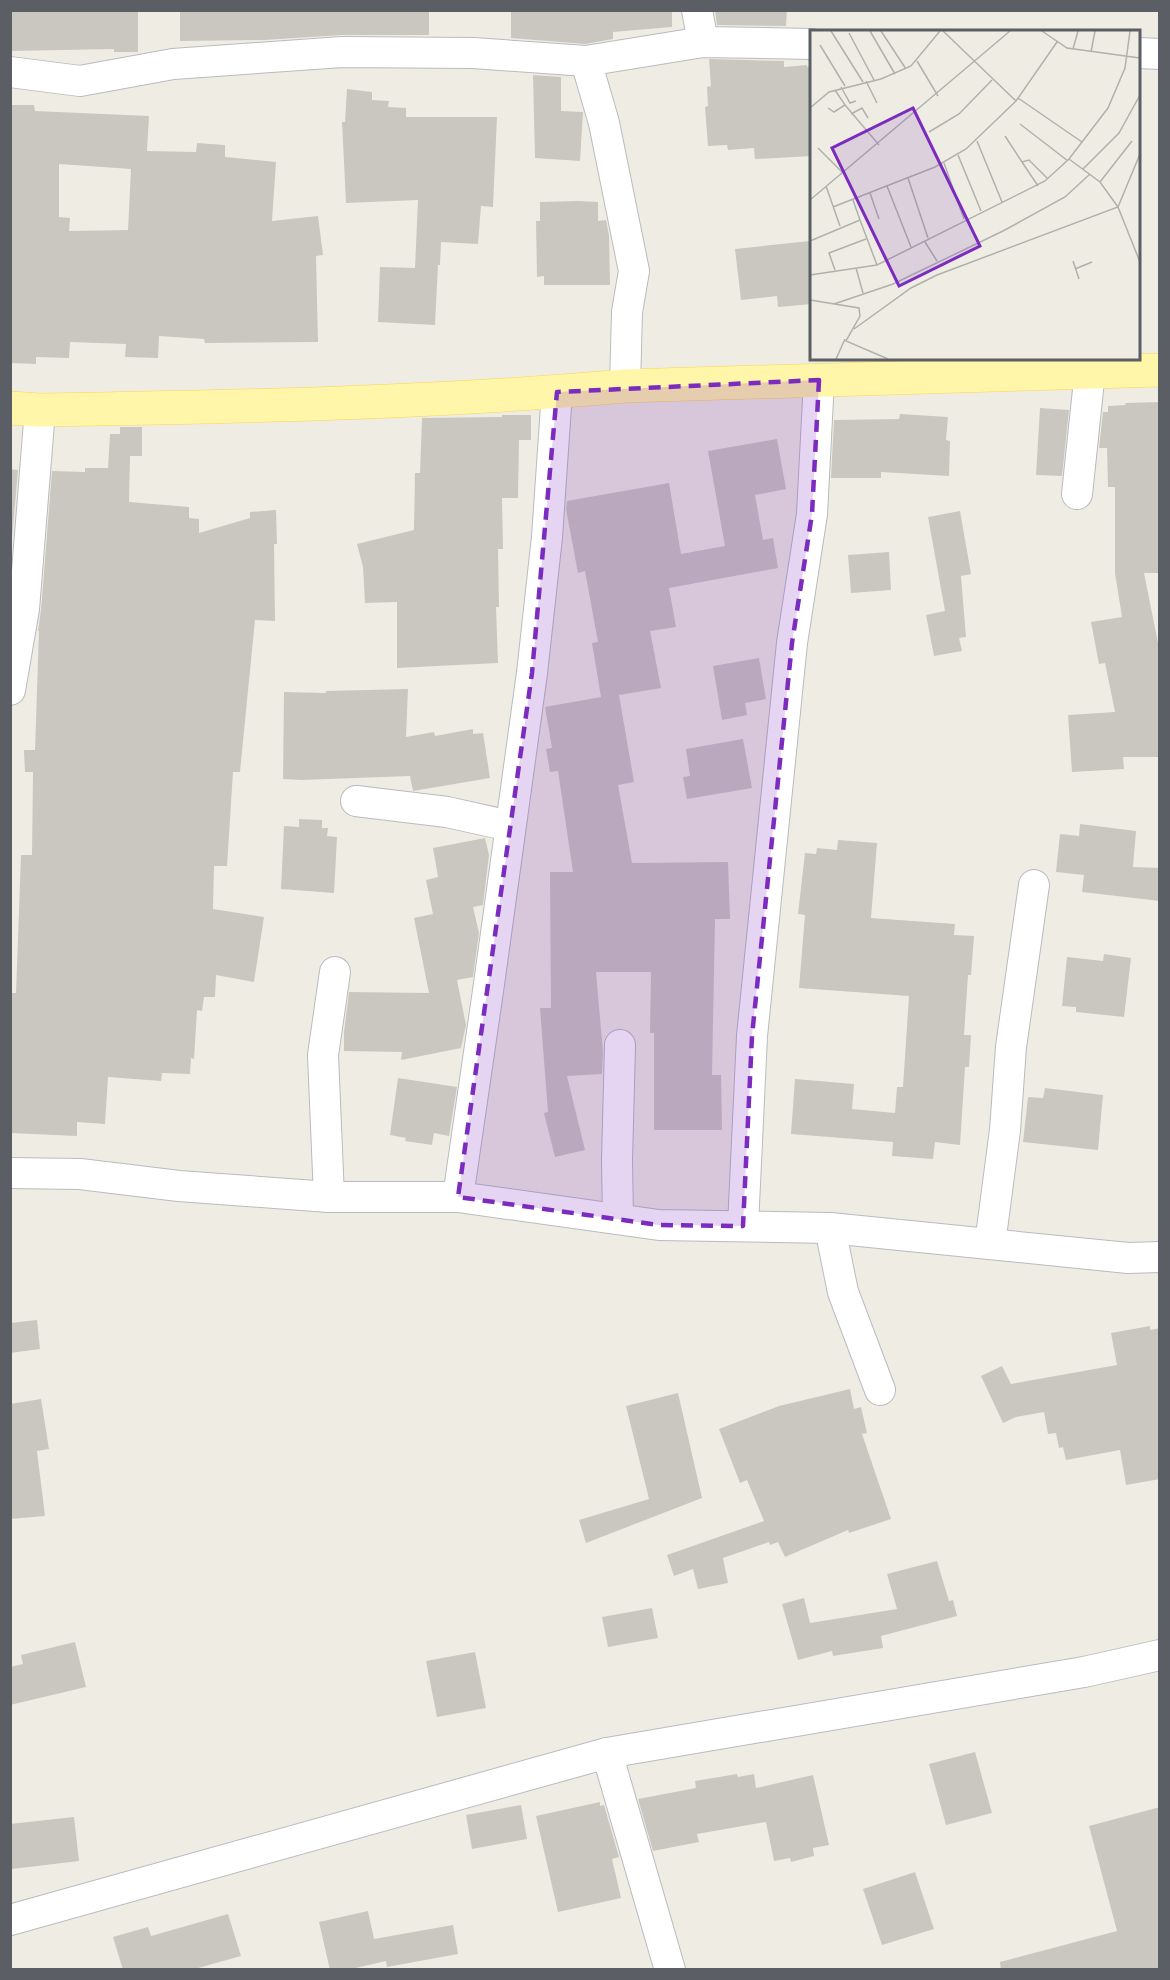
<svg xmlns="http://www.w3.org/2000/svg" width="1170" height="1980" font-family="'Varela Round',sans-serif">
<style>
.building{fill:#cac7c0;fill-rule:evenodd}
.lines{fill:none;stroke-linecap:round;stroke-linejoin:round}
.minor-casing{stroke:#b8bbc0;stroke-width:32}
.major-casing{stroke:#fad552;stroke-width:34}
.minor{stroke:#fff;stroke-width:30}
.major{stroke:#fff6a9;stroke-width:33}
.marked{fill:#7b2cbf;fill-opacity:0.2;stroke:#7b2cbf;stroke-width:4.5;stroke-dasharray:12 8;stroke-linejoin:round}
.inset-road{fill:none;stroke:#b0b0ad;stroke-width:1.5}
.view{fill:#7b2cbf;fill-opacity:0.15;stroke:#7b2cbf;stroke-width:3}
.inset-edge{fill:none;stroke:#5b5f65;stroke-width:3}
</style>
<rect width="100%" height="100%" fill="#efede3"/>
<!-- building -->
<g class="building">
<path d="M 10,10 L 138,10 L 138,52 L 114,52 L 114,49 L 10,51 Z"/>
<path d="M 180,10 L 429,10 L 429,35 L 342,35 L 264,40 L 180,41 Z"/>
<path d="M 511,10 L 672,10 L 672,27 L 613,32 L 613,39 L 585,44 L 511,38 Z"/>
<path d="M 715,10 L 787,10 L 786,26 L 717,25 Z"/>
<path d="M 709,59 L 784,61 L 784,67 L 807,65 L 807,67 L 812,67 L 812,156 L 755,159 L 754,148 L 728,150 L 727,145 L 708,146 L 705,107 L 708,106 L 707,87 L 711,86 Z"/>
<path d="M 533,75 L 561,77 L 561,111 L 583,112 L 580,161 L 535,158 Z"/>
<path d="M 347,89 L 372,92 L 372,100 L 389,101 L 388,107 L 406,108 L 406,117 L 497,117 L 493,207 L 481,206 L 478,244 L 441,242 L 440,265 L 438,265 L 435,325 L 378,322 L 380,267 L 415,268 L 418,200 L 346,203 L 342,122 L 345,122 Z"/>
<path d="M 10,105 L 34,105 L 35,111 L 149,116 L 147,151 L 196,152 L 197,143 L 225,145 L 225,157 L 276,162 L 272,221 L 318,216 L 323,255 L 316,256 L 318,342 L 205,343 L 204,339 L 159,336 L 158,358 L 125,357 L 126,344 L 70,342 L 69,358 L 36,357 L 36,364 L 10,363 ZM 59,164 L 131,169 L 128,230 L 69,231 L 70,218 L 59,217 Z"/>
<path d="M 578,201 L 598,202 L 598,221 L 606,220 L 609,235 L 610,285 L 544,285 L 544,276 L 537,277 L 536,221 L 540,221 L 540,202 Z"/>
<path d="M 810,241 L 812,304 L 778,307 L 777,296 L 741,300 L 735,249 Z"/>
<path d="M 1160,402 L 1160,573 L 1144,573 L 1160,653 L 1160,757 L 1123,757 L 1124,769 L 1072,772 L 1068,715 L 1115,712 L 1105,663 L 1099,664 L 1091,622 L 1122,617 L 1115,573 L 1115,487 L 1108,487 L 1107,448 L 1099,448 L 1103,412 L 1108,412 L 1108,406 L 1126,405 L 1125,403 Z"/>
<path d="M 1040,408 L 1069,410 L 1062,476 L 1036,475 Z"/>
<path d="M 900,414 L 948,417 L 946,440 L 950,441 L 949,476 L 881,472 L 881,478 L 831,478 L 834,420 L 899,419 Z"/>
<path d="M 502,415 L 531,415 L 531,440 L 519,440 L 518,498 L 502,498 L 503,549 L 498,549 L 499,607 L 496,607 L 498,663 L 397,668 L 397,602 L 365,603 L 363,567 L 357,544 L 414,530 L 415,473 L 420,473 L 422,418 L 502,417 Z"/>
<path d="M 120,427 L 142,427 L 142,456 L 130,456 L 129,502 L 189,507 L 189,518 L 199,519 L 199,533 L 250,518 L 250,512 L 276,510 L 277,544 L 274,544 L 275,621 L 255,620 L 240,772 L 233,772 L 227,866 L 214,866 L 213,909 L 264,917 L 254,982 L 216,975 L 215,997 L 204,997 L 202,1011 L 197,1010 L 194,1059 L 191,1058 L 190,1074 L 162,1073 L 161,1081 L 108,1077 L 105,1124 L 77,1122 L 77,1136 L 10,1133 L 11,993 L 16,993 L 21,855 L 32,855 L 33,772 L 25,772 L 24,750 L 35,750 L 39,631 L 38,631 L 41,610 L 52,471 L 85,472 L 85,468 L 108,468 L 110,434 L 120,434 Z"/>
<path d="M 777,439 L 786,489 L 755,495 L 763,540 L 773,538 L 778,568 L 669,588 L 676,627 L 650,631 L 661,688 L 619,695 L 634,782 L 618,785 L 632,863 L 728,862 L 730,919 L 715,919 L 712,1075 L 721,1075 L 722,1130 L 654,1130 L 654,1033 L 650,1033 L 651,972 L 596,972 L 603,1052 L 602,1074 L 567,1076 L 585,1150 L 555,1157 L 544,1113 L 548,1112 L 540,1008 L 551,1008 L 550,872 L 573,872 L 558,771 L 550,772 L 546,749 L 552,748 L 545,707 L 601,697 L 592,643 L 598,642 L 585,571 L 578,573 L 566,509 L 567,501 L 669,483 L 681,554 L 725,546 L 708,451 Z"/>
<path d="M 10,469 L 18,470 L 10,562 Z"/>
<path d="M 960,511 L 971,574 L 961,576 L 966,637 L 959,638 L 962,651 L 934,656 L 926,615 L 945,611 L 928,517 Z"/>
<path d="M 889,552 L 891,590 L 851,593 L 848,555 Z"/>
<path d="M 759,658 L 766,699 L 745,703 L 747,715 L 722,720 L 713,666 Z"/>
<path d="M 408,689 L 406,737 L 434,732 L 435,736 L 473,729 L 473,734 L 483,733 L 490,778 L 413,791 L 410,776 L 301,780 L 283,779 L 284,692 L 326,693 L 326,691 Z"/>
<path d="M 743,739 L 752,788 L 687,799 L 683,777 L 690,776 L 686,749 Z"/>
<path d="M 299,819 L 322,820 L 322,828 L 328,828 L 327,836 L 337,837 L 334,893 L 281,889 L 284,826 L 299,827 Z"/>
<path d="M 1080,824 L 1136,831 L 1133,867 L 1160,868 L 1160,901 L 1082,892 L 1084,875 L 1056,872 L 1060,834 L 1079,836 Z"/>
<path d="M 485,838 L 489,855 L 483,905 L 473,907 L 479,933 L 473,977 L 457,980 L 466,1025 L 461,1048 L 401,1060 L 402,1052 L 344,1051 L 344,1032 L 349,992 L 429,993 L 414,918 L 433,914 L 426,880 L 438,877 L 433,848 Z"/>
<path d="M 838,840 L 877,843 L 871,918 L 955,924 L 954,935 L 974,936 L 971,975 L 968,975 L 964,1035 L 971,1035 L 969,1067 L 965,1067 L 960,1145 L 935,1142 L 933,1159 L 892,1156 L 893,1142 L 791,1134 L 795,1079 L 854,1084 L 852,1109 L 895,1113 L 897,1087 L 903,1087 L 909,996 L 799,988 L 805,915 L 798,914 L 805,853 L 816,854 L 817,848 L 837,850 Z"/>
<path d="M 1104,954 L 1131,958 L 1124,1017 L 1076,1012 L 1076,1007 L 1062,1006 L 1067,957 L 1103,961 Z"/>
<path d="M 398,1078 L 457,1087 L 449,1136 L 434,1133 L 432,1145 L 405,1141 L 406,1138 L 390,1135 Z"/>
<path d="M 1045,1088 L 1103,1095 L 1098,1150 L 1023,1142 L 1028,1097 L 1043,1098 Z"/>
<path d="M 37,1320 L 40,1349 L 10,1353 L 10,1323 Z"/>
<path d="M 1150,1326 L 1150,1330 L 1160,1328 L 1160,1479 L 1126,1485 L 1120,1450 L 1066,1460 L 1063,1447 L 1059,1448 L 1056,1433 L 1048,1434 L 1044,1412 L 1016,1417 L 1003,1423 L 981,1376 L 1002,1366 L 1011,1384 L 1117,1365 L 1111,1333 Z"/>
<path d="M 850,1389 L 854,1409 L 861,1407 L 867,1433 L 862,1434 L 891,1519 L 849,1533 L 848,1530 L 785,1557 L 778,1542 L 770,1545 L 769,1542 L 723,1558 L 728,1583 L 698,1589 L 693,1569 L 674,1576 L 667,1555 L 764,1521 L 747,1480 L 740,1483 L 719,1429 L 779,1406 Z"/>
<path d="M 678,1393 L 702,1498 L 586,1543 L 579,1520 L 649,1499 L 626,1406 Z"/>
<path d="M 41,1399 L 49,1449 L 37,1451 L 45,1516 L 10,1519 L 10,1404 Z"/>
<path d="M 937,1561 L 949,1601 L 953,1600 L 957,1616 L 881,1636 L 883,1648 L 833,1656 L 832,1651 L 798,1660 L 782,1604 L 804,1598 L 810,1623 L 897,1609 L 887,1574 Z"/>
<path d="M 652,1608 L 658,1638 L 608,1647 L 602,1617 Z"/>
<path d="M 75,1642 L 86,1687 L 10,1705 L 10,1667 L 23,1664 L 21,1655 Z"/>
<path d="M 475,1652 L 486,1708 L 437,1717 L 426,1661 Z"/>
<path d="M 975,1752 L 992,1813 L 946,1825 L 929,1764 Z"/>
<path d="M 737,1774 L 738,1777 L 754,1774 L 756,1788 L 813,1775 L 829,1845 L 813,1848 L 814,1856 L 791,1862 L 790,1858 L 774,1861 L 766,1822 L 697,1834 L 699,1842 L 653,1851 L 638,1799 L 696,1788 L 695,1781 Z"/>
<path d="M 600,1802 L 600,1806 L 604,1805 L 619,1857 L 612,1859 L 621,1898 L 558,1912 L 536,1816 Z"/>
<path d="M 521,1805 L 527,1839 L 472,1849 L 466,1815 Z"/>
<path d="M 1160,1807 L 1160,1970 L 1001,1970 L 1000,1962 L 1117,1931 L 1089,1826 Z"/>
<path d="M 74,1817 L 79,1861 L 12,1869 L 10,1824 Z"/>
<path d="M 915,1872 L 934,1929 L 882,1945 L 863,1889 Z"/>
<path d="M 368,1911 L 374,1939 L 453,1925 L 458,1954 L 387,1967 L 386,1961 L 347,1970 L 330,1970 L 319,1922 Z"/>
<path d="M 228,1914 L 241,1956 L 191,1970 L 123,1970 L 113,1937 L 148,1927 L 151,1936 Z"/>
</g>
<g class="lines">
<defs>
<g id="minor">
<path d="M 697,10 L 703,42"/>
<path d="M 1138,53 L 1160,54"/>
<path d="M 586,61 L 604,123 L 634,271 L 627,312 L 625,386"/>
<path d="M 10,72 L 80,81 L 173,64 L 342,52 L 473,53 L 586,61 L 703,42 L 812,44"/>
<path d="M 1077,494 L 1090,371"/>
<path d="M 10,690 L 24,609 L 40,410"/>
<path d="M 356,801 L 447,812 L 510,826"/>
<path d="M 10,1173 L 80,1174 L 179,1186 L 329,1197 L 458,1197 L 659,1225 L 830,1228 L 1128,1258 L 1160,1257"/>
<path d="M 329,1197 L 323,1055 L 335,972"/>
<path d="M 458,1197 L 489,984 L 532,673 L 547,537 L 557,392"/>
<path d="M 618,1219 L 617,1160 L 620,1045"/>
<path d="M 743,1226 L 752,1036 L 792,643 L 812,514 L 819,380"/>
<path d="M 830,1228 L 843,1292 L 880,1390"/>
<path d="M 990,1244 L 1005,1130 L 1011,1047 L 1034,885"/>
<path d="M 607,1753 L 670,1970"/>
<path d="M 10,1920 L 607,1753 L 1084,1672 L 1160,1655"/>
</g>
<path id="major" d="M 10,408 L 40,410 C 235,407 431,403 625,386 L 1160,370"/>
</defs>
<!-- minor casing -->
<use href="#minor" class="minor-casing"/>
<!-- major casing -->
<use href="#major" class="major-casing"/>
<!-- minor -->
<use href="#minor" class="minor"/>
<!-- major -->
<use href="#major" class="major"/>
</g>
<!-- marked area -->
<path class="marked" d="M 819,380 L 812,514 L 792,643 L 752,1036 L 743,1226 L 659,1225 L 458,1197 L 532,673 L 557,392 Z"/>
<!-- overview -->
<g transform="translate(810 30)">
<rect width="330" height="330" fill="#efede3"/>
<path class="inset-road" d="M 21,1 L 53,52M 60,1 L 85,44M 71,1 L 96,39M 133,1 L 206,71M 232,1 L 257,18 L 330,28M 39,3 L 64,50M 10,15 L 35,56M 263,19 L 268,1M 281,22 L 285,1M 107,31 L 128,66M 56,51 L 67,73M 31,57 L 40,73 L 46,71M 208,68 L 272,112M 35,75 L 69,115M 0,78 L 19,62 L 71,49 L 101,36 L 130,1M 18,78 L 24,82 L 35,75 L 25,60M 41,84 L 52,78 L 58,88M 210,94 L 258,131M 119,102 L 149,84 L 182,50M 195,106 L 212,132 L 219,130 L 238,149M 167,111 L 192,172M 8,118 L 32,142M 330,124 L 308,177 L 330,232M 148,125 L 171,181M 212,132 L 228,156M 134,133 L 154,189M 273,139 L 309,103 L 330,65M 98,148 L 118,208M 290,152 L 322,111M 16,156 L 30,196M 77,156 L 101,217M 60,163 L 69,189M 0,170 L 200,1M 43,170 L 50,190M 23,177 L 125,137 L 156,119 L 206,71 L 247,12M 0,211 L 50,190 L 67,235M 115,212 L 127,231M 263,231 L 269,249M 46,238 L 53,263M 265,239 L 282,232M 25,240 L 19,223 L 56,209M 0,245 L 67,235 L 235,151 L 259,129 L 298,78 L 315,38 L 320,1M 0,270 L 49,278 L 50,286 L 36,311 L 78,329M 24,274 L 83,254 L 193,201 L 255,167 L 280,144M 44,299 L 101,258 L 127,245 L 308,177 L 290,152 L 259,129M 26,329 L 35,309"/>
<path class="view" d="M 103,78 L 170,216 L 89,256 L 22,118 Z"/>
<rect width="330" height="330" class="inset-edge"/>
</g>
<!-- border -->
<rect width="1170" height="1980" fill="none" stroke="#5b5f65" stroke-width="24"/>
</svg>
